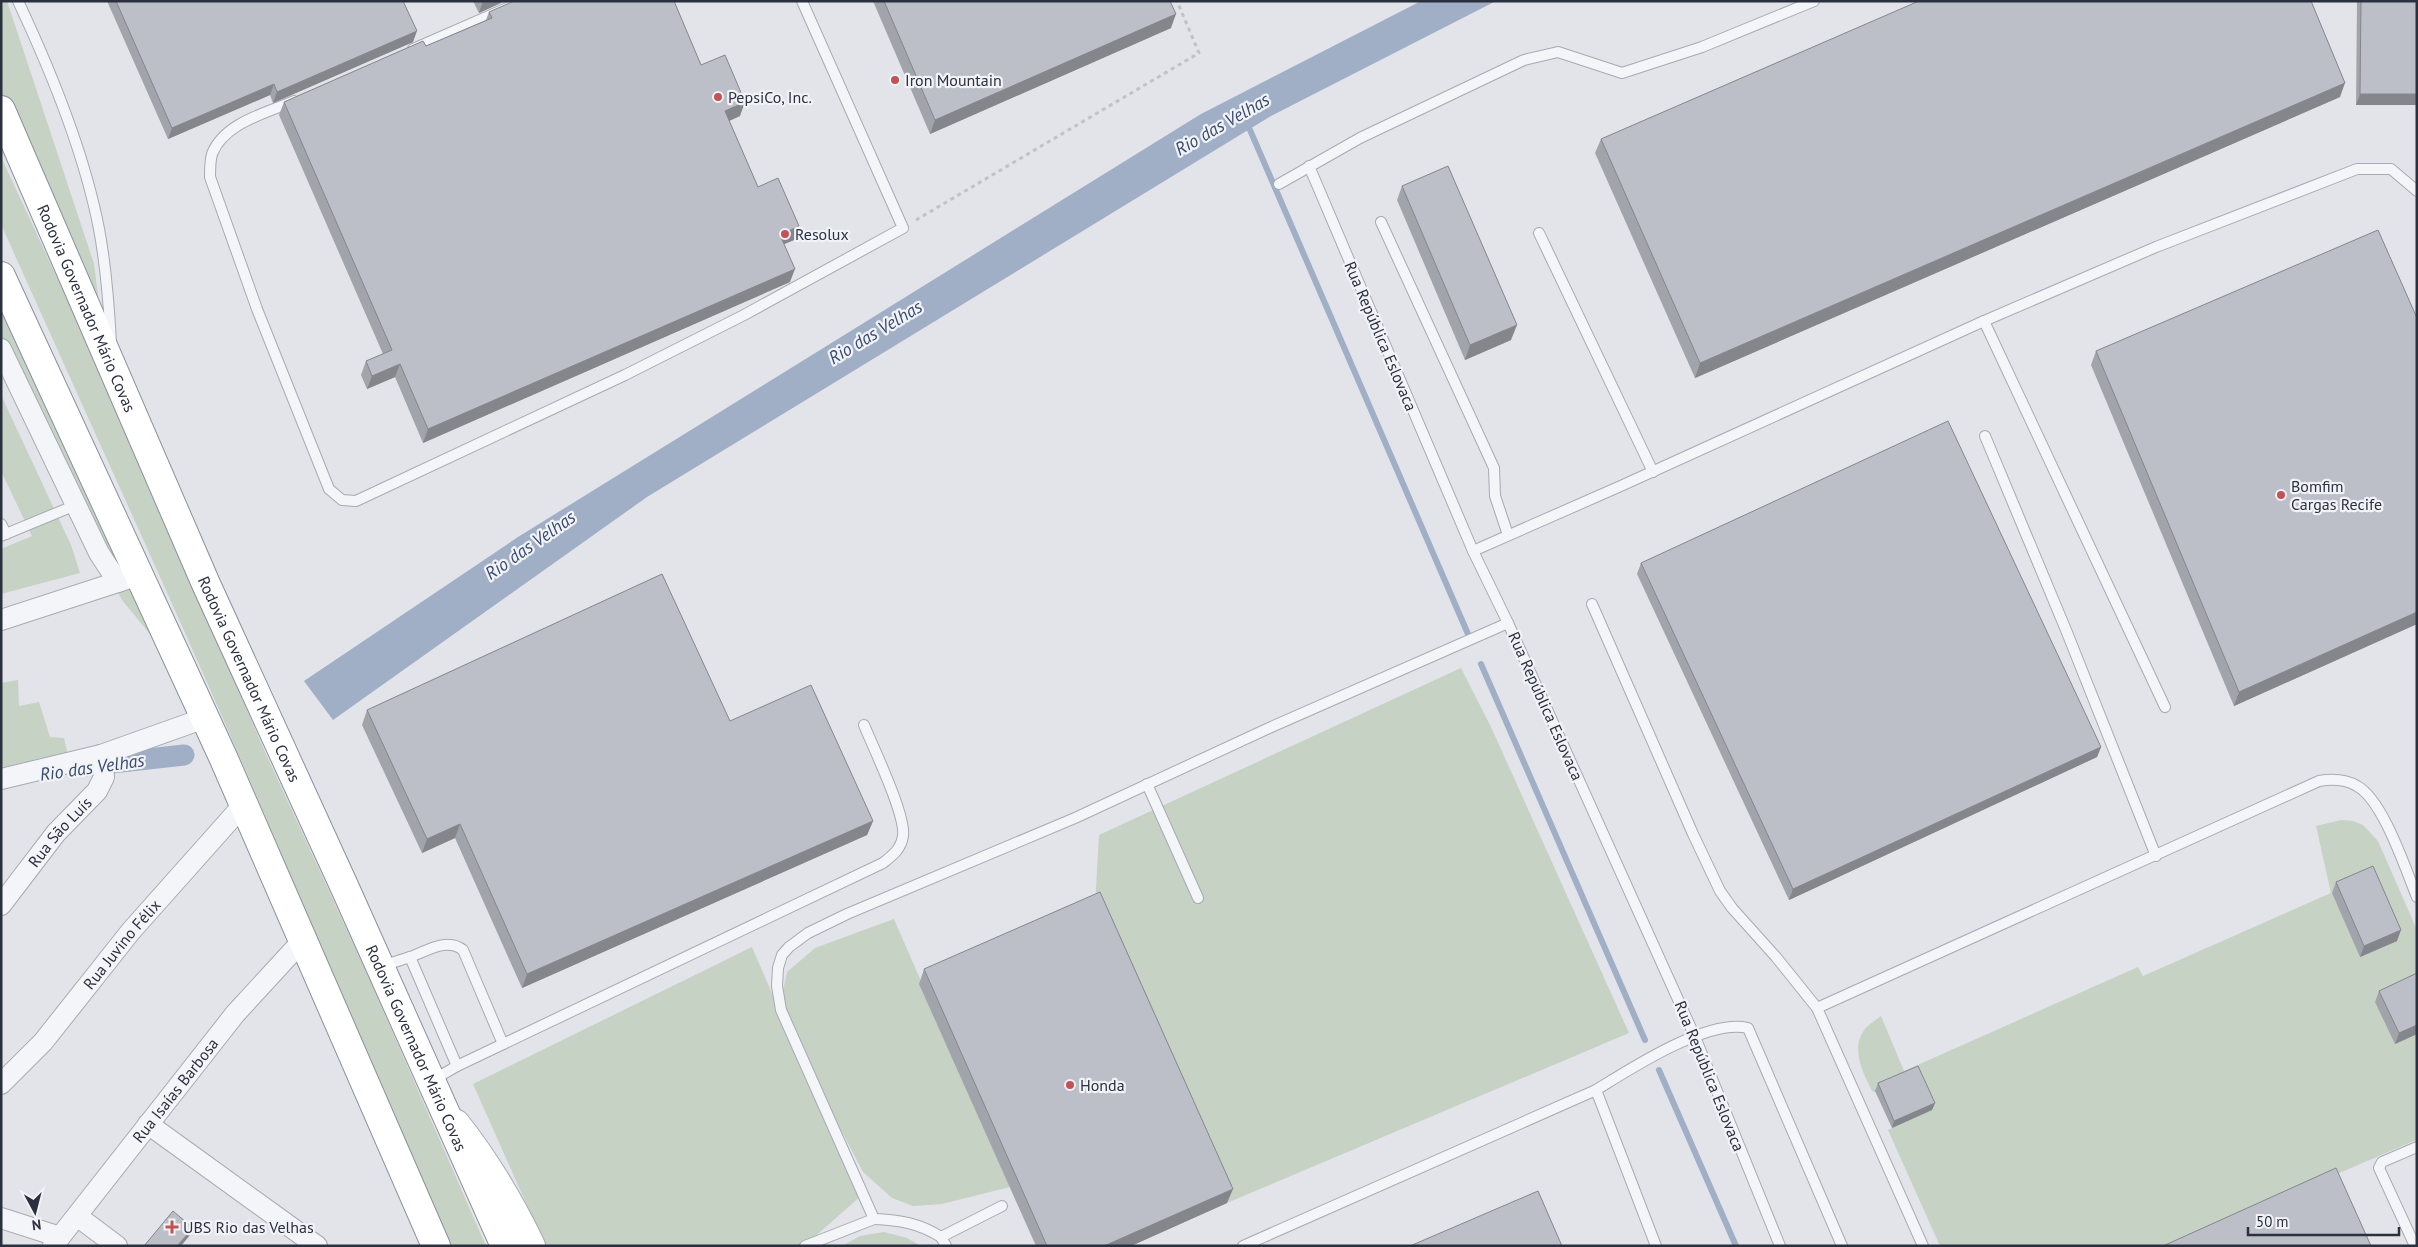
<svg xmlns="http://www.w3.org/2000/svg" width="2418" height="1247" font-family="'PT Sans',sans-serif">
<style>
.green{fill:#c6d2c4}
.water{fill:#a0aec6}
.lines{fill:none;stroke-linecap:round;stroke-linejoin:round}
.stream{stroke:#a0aec6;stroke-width:6}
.canal{stroke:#a0aec6;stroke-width:21}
.lane-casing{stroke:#a7aab3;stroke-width:12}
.street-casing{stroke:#a7aab3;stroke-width:22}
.secondary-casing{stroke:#a7aab3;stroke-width:30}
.highway-casing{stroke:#8a909e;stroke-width:30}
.path{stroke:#c0c2c8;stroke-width:3;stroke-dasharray:4 4;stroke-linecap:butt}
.lane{stroke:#f4f5f8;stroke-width:10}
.street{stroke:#f4f5f8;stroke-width:20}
.secondary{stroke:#fff;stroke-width:28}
.highway{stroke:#fff;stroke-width:28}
.wall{fill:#a2a4ac}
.shaded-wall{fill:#84868c}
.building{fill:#bcbfc8;stroke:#84868c}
.poi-dot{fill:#c35256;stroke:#f1f3f7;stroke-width:2}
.labels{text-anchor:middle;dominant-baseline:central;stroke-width:4.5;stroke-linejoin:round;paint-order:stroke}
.poi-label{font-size:16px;fill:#2b303f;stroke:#f1f3f7;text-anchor:start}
.street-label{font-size:16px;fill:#2b303f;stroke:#f1f3f7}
.water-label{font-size:18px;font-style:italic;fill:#394b70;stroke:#f1f3f7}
</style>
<rect width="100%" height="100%" fill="#e2e4e9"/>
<!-- green -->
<g class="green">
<path d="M 1,1 L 7,1 L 94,264 L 103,334 L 1,102 Z"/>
<path d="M 1,157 L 81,329 L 266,754 L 365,969 L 486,1246 L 444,1246 C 391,1126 345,1004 294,884 C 201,662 99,444 1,224 Z"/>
<path d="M 1,291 L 168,656 L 122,600 L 92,543 L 1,353 Z"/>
<path d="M 1,395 L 71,545 L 80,573 L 1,594 L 1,549 L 32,536 L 1,471 Z"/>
<path d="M 1461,668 L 1491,727 L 1629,1033 L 1227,1203 L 1095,906 L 1099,835 Z"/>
<path d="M 18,680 L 19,706 L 39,702 L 50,737 L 64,738 L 68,756 L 1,768 L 1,683 Z"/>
<path d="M 2341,820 L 2353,821 L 2363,825 L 2378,841 L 2417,930 L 2416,1140 L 2170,1246 L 1940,1246 L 1888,1130 L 1932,1110 L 1872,1091 C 1863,1073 1850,1048 1865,1029 C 1869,1024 1876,1020 1881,1016 L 1904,1071 L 2138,967 L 2143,976 L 2331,893 L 2316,826 Z"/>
<path d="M 894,919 L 1010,1187 L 942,1204 L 913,1206 L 892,1198 L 863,1172 L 785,1022 L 862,1195 L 811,1240 L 796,1246 L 547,1246 L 542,1239 L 473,1084 L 752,947 L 779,1010 L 787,972 L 815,948 Z"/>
<path d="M 884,1232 L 907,1238 L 921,1246 L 842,1246 L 860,1236 Z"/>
</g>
<!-- water -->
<path class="water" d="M 1421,1 L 1496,1 L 1271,116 L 647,497 L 333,720 L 304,681 L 518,537 L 1201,114 Z"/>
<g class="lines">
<!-- stream -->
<g class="stream">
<path d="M 1247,123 L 1468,634"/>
<path d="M 1481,664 L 1645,1040"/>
<path d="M 1659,1070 L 1736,1246"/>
</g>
<!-- canal -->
<path class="canal" d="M 85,766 L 184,755"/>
<defs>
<g id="lane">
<path d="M 18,1 C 50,69 85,156 99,229 C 106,266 109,305 111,342"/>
<path d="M 413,49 L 523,1"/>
<path d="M 294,101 C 266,113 224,123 212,154 C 210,161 210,170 210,177 L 257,309 L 329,489 L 342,500 L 356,501 L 625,375 L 744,315 L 903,228 L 802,1"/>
<path d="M 1309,166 L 1473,551 L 1508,623 L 1695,1037 L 1780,1246"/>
<path d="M 1279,184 L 1360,138 L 1524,60 L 1558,52 L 1622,73 L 1702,47 L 1814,1"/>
<path d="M 1381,222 L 1494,468 L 1495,496 L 1508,535"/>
<path d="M 1539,233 L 1653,472"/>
<path d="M 1984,321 L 2156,247 L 2357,169 L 2391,169 L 2417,191"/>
<path d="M 1985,436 L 2066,630 L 2156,856"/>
<path d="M 1,524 L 6,534"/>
<path d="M 1,536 L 76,505"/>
<path d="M 1473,551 L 1623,485 L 1984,321 L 2165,707"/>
<path d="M 1592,604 L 1693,834 L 1720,891 L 1732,908 L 1776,957 L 1817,1008 L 1923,1246"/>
<path d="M 1147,784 L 1198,898"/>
<path d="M 410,957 C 427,951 447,937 463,950 L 503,1044"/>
<path d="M 382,966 L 410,957 L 457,1066 L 433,1080"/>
<path d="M 1817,1008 L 2319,781 C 2331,779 2345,779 2357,786 C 2383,800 2405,868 2417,897"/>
<path d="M 457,1066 L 883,863 C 893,855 901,849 903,836 C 906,815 873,747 864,725"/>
<path d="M 874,1219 C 899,1220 919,1223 941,1237 L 1002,1206"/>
<path d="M 941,1237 L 946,1246"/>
<path d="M 805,1246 L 874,1219 L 781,1010 L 777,986 L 778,968 L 782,955 L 789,947 L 808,933 L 847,914 L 1075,818 L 1269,728 L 1508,623"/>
<path d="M 1243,1246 L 1596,1090"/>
<path d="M 1656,1246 L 1596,1090 C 1630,1069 1708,1018 1748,1028 L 1842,1246"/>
<path d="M 2415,1246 L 2379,1168 L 2382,1162 L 2417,1147"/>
</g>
<g id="street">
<path d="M 1,349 L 99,553 L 118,582"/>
<path d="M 1,620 L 130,578"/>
<path d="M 1,779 L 101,755 L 205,718"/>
<path id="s1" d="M 1,905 L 56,833 L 97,791 L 104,777 L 101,755"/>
<path id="s2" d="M 1,1084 L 43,1042 L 131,931 L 244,804"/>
<path d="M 148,1124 L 317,1246"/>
<path d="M 77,1216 L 117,1246"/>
<path d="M 1,1218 L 60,1237"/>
<path id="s3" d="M 53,1246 L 235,1014 L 303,940"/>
</g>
<path id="secondary" d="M 456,1124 C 486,1162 510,1202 531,1246"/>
<g id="highway">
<path id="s4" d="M 1,110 L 206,584 L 345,888 L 505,1246"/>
<path d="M 1,276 L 223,757 L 436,1246"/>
</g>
</defs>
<!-- lane casing -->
<use href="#lane" class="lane-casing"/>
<!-- street casing -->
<use href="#street" class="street-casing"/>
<!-- secondary casing -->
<use href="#secondary" class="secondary-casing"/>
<!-- highway casing -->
<use href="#highway" class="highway-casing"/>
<!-- path -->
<path class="path" d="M 916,220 L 1199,53 L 1177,1"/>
<!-- lane -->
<use href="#lane" class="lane"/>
<!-- street -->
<use href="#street" class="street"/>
<!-- secondary -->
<use href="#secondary" class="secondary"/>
<!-- highway -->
<use href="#highway" class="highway"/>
</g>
<!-- wall -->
<g class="wall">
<path d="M 107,1 L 403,1 L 413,42 L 273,103 L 270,95 L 168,139 Z"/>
<path d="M 473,1 L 505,1 L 479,13 Z"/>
<path d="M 873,1 L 1170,1 L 1171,28 L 930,134 Z"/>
<path d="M 2357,1 L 2417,1 L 2417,105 L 2356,105 Z"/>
<path d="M 489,12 L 701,65 L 740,116 L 729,121 L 758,187 L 794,240 L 784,244 L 790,282 L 423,443 L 395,377 L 367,389 L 361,375 L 366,361 L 383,354 L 279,115 L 284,102 L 426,46 L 486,20 Z"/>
<path d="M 2340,97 L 1695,378 L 1595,153 L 1601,139 Z"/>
<path d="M 1402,186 L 1511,340 L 1465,360 L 1397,200 Z"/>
<path d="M 2417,318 L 2417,624 L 2234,706 L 2091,365 L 2096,351 Z"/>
<path d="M 1641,563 L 2101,747 L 2097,757 L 1789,900 L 1637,574 Z"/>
<path d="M 367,710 L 730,721 L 873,821 L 867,835 L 522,988 L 455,838 L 422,853 L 362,725 Z"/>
<path d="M 2336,882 L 2397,941 L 2360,957 L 2332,893 Z"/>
<path d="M 924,969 L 1227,1203 L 1131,1246 L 1036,1246 L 919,984 Z"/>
<path d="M 2417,973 L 2417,1034 L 2395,1044 L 2375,1002 L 2379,991 Z"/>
<path d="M 1878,1083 L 1935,1103 L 1932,1110 L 1892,1128 L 1875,1091 Z"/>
</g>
<!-- shaded-wall -->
<g class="shaded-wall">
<path d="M 483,1 L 505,1 L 479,13 Z"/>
<path d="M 1176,14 L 1171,28 L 930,134 L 935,120 Z"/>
<path d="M 417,31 L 413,42 L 273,103 L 277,92 Z"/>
<path d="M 2345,83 L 2340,97 L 1695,378 L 1700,363 Z"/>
<path d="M 274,84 L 270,95 L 168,139 L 172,128 Z"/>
<path d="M 2360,94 L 2417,94 L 2417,105 L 2356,105 Z"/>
<path d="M 745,102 L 740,116 L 720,125 L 725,111 Z"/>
<path d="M 799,226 L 794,240 L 775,248 L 780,235 Z"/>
<path d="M 795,269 L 790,282 L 423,443 L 428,429 Z"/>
<path d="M 1517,325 L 1511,340 L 1465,360 L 1470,345 Z"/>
<path d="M 400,364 L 395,377 L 367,389 L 372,376 Z"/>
<path d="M 2417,612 L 2417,624 L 2234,706 L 2239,692 Z"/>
<path d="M 2101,747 L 2097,757 L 1789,900 L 1793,889 Z"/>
<path d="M 873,821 L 867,835 L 522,988 L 527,974 Z"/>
<path d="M 460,824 L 455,838 L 422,853 L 427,839 Z"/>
<path d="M 2401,930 L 2397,941 L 2360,957 L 2364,946 Z"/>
<path d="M 2417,1025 L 2417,1034 L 2395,1044 L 2399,1033 Z"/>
<path d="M 1935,1103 L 1932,1110 L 1892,1128 L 1894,1121 Z"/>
<path d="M 1233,1189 L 1227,1203 L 1131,1246 L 1104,1246 Z"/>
<path d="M 193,1228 L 190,1235 L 181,1246 L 177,1246 Z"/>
</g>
<!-- building -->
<g class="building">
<path d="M 116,1 L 403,1 L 417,31 L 277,92 L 274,84 L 172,128 Z"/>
<path d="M 514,1 L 674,1 L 701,65 L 725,55 L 745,102 L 725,111 L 758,187 L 778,178 L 799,226 L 780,235 L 795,269 L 428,429 L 400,364 L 372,376 L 366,361 L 392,350 L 284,102 L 423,41 L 426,46 L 492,18 L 489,12 Z"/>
<path d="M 884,1 L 1170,1 L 1176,14 L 935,120 Z"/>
<path d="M 1919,1 L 2311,1 L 2345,83 L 1700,363 L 1601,139 Z"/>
<path d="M 2361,1 L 2417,1 L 2417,94 L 2360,94 Z"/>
<path d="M 1448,166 L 1517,325 L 1470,345 L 1402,186 Z"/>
<path d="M 2378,230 L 2417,318 L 2417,612 L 2239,692 L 2096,351 Z"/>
<path d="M 1948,421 L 2101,747 L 1793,889 L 1641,563 Z"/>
<path d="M 662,574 L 730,721 L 811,685 L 873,821 L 527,974 L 460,824 L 427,839 L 367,710 Z"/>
<path d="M 2373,866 L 2401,930 L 2364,946 L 2336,882 Z"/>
<path d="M 1100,892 L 1233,1189 L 1104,1246 L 1047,1246 L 924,969 Z"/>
<path d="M 2417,973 L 2417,1025 L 2399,1033 L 2379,991 Z"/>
<path d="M 1918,1066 L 1935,1103 L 1894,1121 L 1878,1083 Z"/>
<path d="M 2336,1168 L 2371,1246 L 2163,1246 Z"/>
<path d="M 1538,1191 L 1562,1246 L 1410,1246 Z"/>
<path d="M 173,1211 L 193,1228 L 177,1246 L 144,1246 Z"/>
</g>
<!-- markers -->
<g class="poi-dot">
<circle cx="895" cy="80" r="5"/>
<circle cx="718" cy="97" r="5"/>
<circle cx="785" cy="234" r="5"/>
<circle cx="2281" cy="495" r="5"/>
<circle cx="1070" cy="1085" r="5"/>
<path d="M169.5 1219.5h5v5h5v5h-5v5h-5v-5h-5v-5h5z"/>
</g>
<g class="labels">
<!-- poi labels -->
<g class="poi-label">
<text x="905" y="80">Iron Mountain</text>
<text x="728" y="97">PepsiCo, Inc.</text>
<text x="795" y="234">Resolux</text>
<text x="2291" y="486">Bomfim<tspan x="2291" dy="18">Cargas Recife</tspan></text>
<text x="1080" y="1085">Honda</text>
<text x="183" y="1227">UBS Rio das Velhas</text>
</g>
<!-- street labels -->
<g class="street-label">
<text stroke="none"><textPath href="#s4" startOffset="216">Rodovia Governador Mário Covas</textPath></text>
<text transform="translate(1381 336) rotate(67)">Rua República Eslovaca</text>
<text stroke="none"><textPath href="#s4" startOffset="621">Rodovia Governador Mário Covas</textPath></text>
<text transform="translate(1546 706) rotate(66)">Rua República Eslovaca</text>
<text stroke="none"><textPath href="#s1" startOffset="94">Rua São Luís</textPath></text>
<text stroke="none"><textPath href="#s2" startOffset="185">Rua Juvino Félix</textPath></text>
<text stroke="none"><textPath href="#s4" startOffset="1026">Rodovia Governador Mário Covas</textPath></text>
<text transform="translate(1710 1076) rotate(68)">Rua República Eslovaca</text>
<text stroke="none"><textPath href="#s3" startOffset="198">Rua Isaías Barbosa</textPath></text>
</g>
<!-- water labels -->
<g class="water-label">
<text transform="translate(1222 124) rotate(-30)">Rio das Velhas</text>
<text transform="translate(875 332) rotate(-31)">Rio das Velhas</text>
<text transform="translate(530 545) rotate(-35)">Rio das Velhas</text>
<text transform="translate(92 767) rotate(-8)">Rio das Velhas</text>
</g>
</g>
<!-- border -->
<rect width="2418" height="1247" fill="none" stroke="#2b303f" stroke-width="5"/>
<!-- north arrow -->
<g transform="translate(35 1212) rotate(173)" stroke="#f1f3f7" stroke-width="4" paint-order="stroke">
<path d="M0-4L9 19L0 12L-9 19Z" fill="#2b303f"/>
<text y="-8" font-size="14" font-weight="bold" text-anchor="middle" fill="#2b303f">N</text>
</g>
<!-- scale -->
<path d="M2248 1227v8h151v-8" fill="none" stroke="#2b303f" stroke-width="2.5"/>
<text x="2256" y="1227" font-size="15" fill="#2b303f" stroke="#f1f3f7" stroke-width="4" paint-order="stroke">50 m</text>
</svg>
